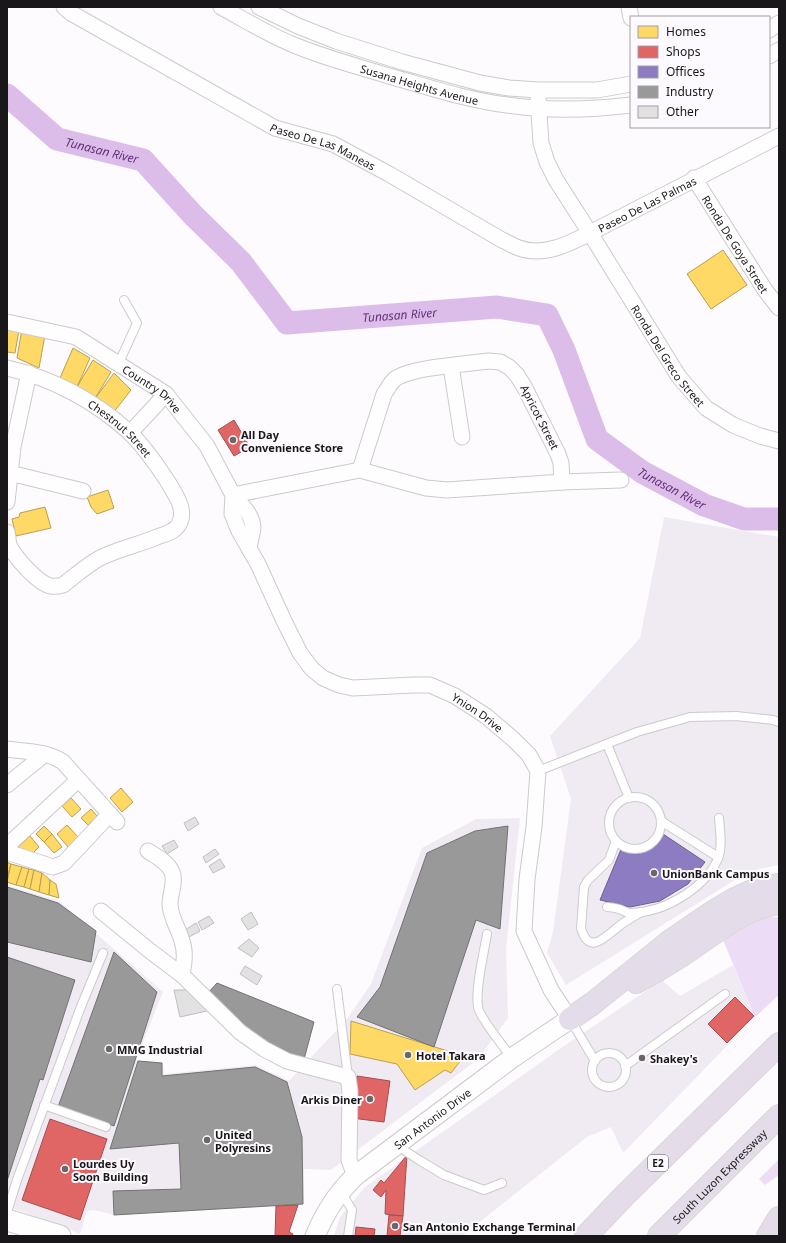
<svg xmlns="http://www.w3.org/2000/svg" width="786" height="1243" font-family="'Noto Sans',sans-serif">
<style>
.built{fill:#f0ebf3}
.green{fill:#eddcf5}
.homes{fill:#ffd966;stroke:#ba9f4f}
.shops{fill:#e06666;stroke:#a44e4f}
.offices{fill:#8e7cc3;stroke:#6b5e90}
.industry{fill:#999;stroke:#737273}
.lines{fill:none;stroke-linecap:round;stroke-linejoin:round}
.river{stroke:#dcbdea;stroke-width:23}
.building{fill:#e3e2e2;stroke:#c0bebf}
.service-casing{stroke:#cbcacc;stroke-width:10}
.minor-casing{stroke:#cbcacc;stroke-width:17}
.tertiary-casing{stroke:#cbcacc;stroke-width:21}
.secondary-casing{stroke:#cbcacc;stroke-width:23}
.motorway-casing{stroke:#d9d8da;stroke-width:24}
.service{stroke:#fffeff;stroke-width:8}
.minor{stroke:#fffeff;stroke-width:15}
.tertiary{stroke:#fffeff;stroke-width:19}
.secondary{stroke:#fffeff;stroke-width:21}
.motorway{stroke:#e4dce8;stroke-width:22}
.poi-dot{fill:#696769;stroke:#fdfaff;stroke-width:1.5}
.labels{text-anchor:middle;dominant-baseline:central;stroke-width:4;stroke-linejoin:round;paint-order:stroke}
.shield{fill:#fdfaff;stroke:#5d5b5e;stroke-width:1}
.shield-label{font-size:10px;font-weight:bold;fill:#191719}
.street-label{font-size:11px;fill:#191719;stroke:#fdfaff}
.poi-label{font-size:11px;font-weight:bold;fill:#191719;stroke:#fdfaff;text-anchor:start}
.water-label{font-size:12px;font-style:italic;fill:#65317a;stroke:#fdfaff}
</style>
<rect width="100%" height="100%" fill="#fdfbfe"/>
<!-- built -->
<g class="built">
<path d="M 664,517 L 779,537 L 779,865 L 759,869 L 735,880 L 566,985 L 547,953 L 553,932 L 571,799 L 550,736 L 640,638 Z"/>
<path d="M 520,818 L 506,949 L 508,1018 L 478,1059 L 331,1170 L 304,1169 L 303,1205 L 114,1215 L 94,1210 L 87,1211 L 80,1234 L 15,1209 L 7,1207 L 7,885 L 59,901 L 163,992 L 136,1060 L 163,1063 L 164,1074 L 256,1065 L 289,1081 L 347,1019 L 371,984 L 422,848 L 476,819 Z"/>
<path d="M 733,965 L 755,1017 L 623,1153 L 611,1127 L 587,1137 L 462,1236 L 334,1236 L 340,1217 L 365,1187 L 561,1048 L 662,980 L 680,996 Z"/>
</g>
<!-- green -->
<g class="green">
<path d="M 757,917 L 779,917 L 779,995 L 755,1017 L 723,940 Z"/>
<path d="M 779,1159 L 779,1175 L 765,1185 L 759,1179 Z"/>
</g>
<!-- homes -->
<g class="homes">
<path d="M 723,250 L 747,285 L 711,309 L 687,274 Z"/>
<path d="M 7,327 L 19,330 L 15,353 L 7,352 Z"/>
<path d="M 22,329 L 45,335 L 39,368 L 17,358 Z"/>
<path d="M 73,348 L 90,358 L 77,387 L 60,378 Z"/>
<path d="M 93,360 L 111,372 L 94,400 L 77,387 Z"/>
<path d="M 114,373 L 131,390 L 113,413 L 94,400 Z"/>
<path d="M 108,490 L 114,508 L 97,514 L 91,507 L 87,497 Z"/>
<path d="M 45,507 L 51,528 L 16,536 L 12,519 L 19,517 L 20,513 Z"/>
<path d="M 121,788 L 133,802 L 122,812 L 110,798 Z"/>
<path d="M 71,798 L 81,809 L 72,817 L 62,806 Z"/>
<path d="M 91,809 L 98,817 L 88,825 L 81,818 Z"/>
<path d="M 67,825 L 79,838 L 68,847 L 57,834 Z"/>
<path d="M 44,826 L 52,834 L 44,842 L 36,834 Z"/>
<path d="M 52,834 L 62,847 L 54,853 L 44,842 Z"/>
<path d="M 30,836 L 39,847 L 27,859 L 17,848 Z"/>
<path d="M 7,862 L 11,864 L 7,878 Z"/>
<path d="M 11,864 L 22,867 L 16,885 L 7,882 Z"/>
<path d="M 22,867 L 29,869 L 24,887 L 16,885 Z"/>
<path d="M 29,869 L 34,870 L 30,889 L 24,887 Z"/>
<path d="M 34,870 L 42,873 L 39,892 L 30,889 Z"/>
<path d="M 42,873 L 50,880 L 49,895 L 39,892 Z"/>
<path d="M 50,880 L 56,884 L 59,898 L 49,895 Z"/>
<path d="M 351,1021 L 464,1056 L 451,1073 L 445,1070 L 415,1090 L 397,1064 L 350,1054 Z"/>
</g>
<!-- shops -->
<g class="shops">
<path d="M 234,420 L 250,447 L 234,456 L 218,430 Z"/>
<path d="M 735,997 L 754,1016 L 727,1043 L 708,1024 Z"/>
<path d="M 357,1076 L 390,1081 L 384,1122 L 351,1118 Z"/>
<path d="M 50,1119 L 107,1139 L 80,1220 L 22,1200 Z"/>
<path d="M 407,1155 L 403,1216 L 385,1214 L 386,1190 L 381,1197 L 373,1190 L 381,1180 L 384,1183 Z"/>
<path d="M 298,1205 L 289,1232 L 293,1234 L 292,1236 L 275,1236 L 276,1206 Z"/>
<path d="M 389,1215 L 403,1216 L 400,1236 L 387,1236 Z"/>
<path d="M 356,1227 L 375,1229 L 374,1236 L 355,1236 Z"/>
</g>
<!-- offices -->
<path class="offices" d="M 663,834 L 705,862 L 688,884 L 660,901 L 630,907 L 600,900 L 622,847 L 629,851 L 638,852 L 646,851 L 653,847 Z"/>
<!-- industry -->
<g class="industry">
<path d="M 508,826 L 500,929 L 476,920 L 434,1047 L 357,1017 L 380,987 L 427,853 L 475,831 Z"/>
<path d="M 7,887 L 58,903 L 96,931 L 91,962 L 7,942 Z"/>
<path d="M 114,952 L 157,992 L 114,1126 L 58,1107 Z"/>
<path d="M 7,957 L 75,980 L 43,1080 L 40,1079 L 7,1181 Z"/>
<path d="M 217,983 L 314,1022 L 303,1063 L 249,1034 L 208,993 Z"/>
<path d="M 138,1061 L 162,1063 L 162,1076 L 255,1067 L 287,1082 L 302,1137 L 303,1204 L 114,1215 L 113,1191 L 181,1189 L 179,1143 L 110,1149 Z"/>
</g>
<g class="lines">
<!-- river -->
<path class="river" id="s1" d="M 7,95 L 57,139 L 143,160 L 193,215 L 241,262 L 287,323 L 497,307 L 547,315 L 564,350 L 597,439 L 642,472 L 704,505 L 744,519 L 779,519"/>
</g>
<!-- building -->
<g class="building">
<path d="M 195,817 L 199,824 L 188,831 L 184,823 Z"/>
<path d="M 174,840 L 178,847 L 167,854 L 162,846 Z"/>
<path d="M 215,849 L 219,854 L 206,863 L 203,857 Z"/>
<path d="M 220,859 L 225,867 L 213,873 L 209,866 Z"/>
<path d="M 251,912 L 258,924 L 248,930 L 241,919 Z"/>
<path d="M 209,916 L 214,923 L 202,930 L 198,922 Z"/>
<path d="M 196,923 L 200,931 L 189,937 L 185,930 Z"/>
<path d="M 249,939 L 259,948 L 252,957 L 238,948 Z"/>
<path d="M 245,966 L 262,976 L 257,985 L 240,974 Z"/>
<path d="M 174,990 L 193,990 L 211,1010 L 180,1017 Z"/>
</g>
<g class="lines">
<defs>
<g id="service">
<path d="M 118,365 L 137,323 L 124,300"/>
<path d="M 607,744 L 629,798"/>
<path d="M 538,771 L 637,732 L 690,717 L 736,716 L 773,720 L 779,722"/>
<circle cx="635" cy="823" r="26"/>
<path d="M 661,821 L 718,857"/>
<path d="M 616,841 L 609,860 L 588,880 L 584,887 L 581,928 C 589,956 605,937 618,927 C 625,921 634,917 641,912"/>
<path d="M 607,907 C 611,907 615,908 619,909 C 623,910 626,913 630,913 C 663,913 702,890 717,861 C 723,849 720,831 719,818"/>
<path d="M 487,934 C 484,953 475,988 478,1007 C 479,1016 505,1049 512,1058"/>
<path d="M 337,989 L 348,1077"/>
<path d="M 570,1019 L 595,1061"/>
<circle cx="609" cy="1070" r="17"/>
<path d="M 625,1066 L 725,994"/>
<path d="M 44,1105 L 106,1127"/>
<path d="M 396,1145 L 419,1160 L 444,1175 L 484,1190 L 502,1183"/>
<path d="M 341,1192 L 352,1210 L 348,1236"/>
<path d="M 7,1212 L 17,1180 L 80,1009 L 103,953"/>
</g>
<g id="minor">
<path id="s2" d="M 64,7 L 71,13 L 275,128 L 333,144 L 389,174 L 502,240 C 507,242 513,246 519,248 C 543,257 569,244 590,233 L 679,377 L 706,408 L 733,425 L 760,436 L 779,441"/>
<path id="s3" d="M 221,7 C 245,20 269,35 294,45 C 325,58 357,66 389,76 C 428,87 467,100 507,105 C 548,111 590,110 631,105"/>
<path d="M 259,7 L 298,26 L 336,41 L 402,62 L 480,83 L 509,88 L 538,90 L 597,90 L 631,84"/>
<path d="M 629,7 L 631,18"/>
<path d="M 769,30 L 779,23"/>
<path d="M 769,56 L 779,50"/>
<path id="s4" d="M 538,98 L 541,143 L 547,162 L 556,180 L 590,233 L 779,136"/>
<path id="s5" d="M 694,178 L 765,290 L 779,308"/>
<path id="s6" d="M 7,322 L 76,337 L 166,394 L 207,446 L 233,495 L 232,514 L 239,531 L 258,564 L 285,623 L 300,653 L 312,669 L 323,678 L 339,685 L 353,688 L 414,685 L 430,685 L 455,696 L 486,716 L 513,739 L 529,755 L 538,771 L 534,827 L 527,879 L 524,931 L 551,990 L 570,1019"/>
<path d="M 451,366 L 462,437"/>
<path id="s7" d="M 7,368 C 52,378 95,401 129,432 C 144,446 157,465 168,482 C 175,494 187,510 179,524 C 175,532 165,534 157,537 C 138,545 118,549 100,558 C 87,565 75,576 63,585 C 59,586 55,587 51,586 C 38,584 14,556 9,545 C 8,541 8,536 7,532"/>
<path d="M 130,433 L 166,394"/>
<path d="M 10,473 L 83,491"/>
<path d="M 562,482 L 621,480"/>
<path d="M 233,495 L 360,470 L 426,488 L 447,490 L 562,482 L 561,463 L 558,454 L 525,388 L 517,375 L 509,367 L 500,362 L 489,361 C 467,364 412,367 395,379 C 390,383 388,389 384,394 L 360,470"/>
<path d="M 233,495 C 241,504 253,515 253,528 C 252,535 250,542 249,548"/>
<path d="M 7,502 L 13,447 L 29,373"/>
<path d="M 7,749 C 26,752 47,751 63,762 L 117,822"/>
<path d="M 7,785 L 45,754"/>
<path d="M 7,846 L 78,780"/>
<path d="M 7,852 L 53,867 L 64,863 L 110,814"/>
<path d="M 101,911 L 150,951 L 182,975 C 184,963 186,953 182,941 C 179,929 170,917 170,904 C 170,893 177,880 171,870 C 166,861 156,856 148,851"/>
<path d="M 182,975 L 240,1032 L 264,1049 L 287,1061 L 348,1077 L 350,1091 L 349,1160 L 355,1176"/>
</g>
<g id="tertiary">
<path id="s8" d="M 315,1236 C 326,1211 336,1195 355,1176 L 512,1058 L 570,1019"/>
</g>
<path id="secondary" d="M 7,1220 L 60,1236"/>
<g id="motorway">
<path d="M 636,982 C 650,975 665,966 679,957 C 709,938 743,907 779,903"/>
<path d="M 570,1019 L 592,1004 L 669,942 L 713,912 L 733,900 L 761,887 L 779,885"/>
<path d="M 586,1236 L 624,1196 L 779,1044"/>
<path id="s9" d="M 659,1236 L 779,1116"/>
<path d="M 768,1236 L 779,1218"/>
</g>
</defs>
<!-- service casing -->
<use href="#service" class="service-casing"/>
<!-- minor casing -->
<use href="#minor" class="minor-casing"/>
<!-- tertiary casing -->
<use href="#tertiary" class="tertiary-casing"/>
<!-- secondary casing -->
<use href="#secondary" class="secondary-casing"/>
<!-- motorway casing -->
<use href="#motorway" class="motorway-casing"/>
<!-- service -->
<use href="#service" class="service"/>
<!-- minor -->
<use href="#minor" class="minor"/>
<!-- tertiary -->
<use href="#tertiary" class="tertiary"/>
<!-- secondary -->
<use href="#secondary" class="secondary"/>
<!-- motorway -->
<use href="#motorway" class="motorway"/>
</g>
<!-- markers -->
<g class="poi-dot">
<circle cx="233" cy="440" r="4"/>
<circle cx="654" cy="873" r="4"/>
<circle cx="109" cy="1049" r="4"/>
<circle cx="408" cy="1055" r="4"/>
<circle cx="642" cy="1058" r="4"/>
<circle cx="370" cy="1099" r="4"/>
<circle cx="207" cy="1140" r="4"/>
<circle cx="65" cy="1169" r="4"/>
<circle cx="395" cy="1226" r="4"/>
</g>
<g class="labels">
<!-- shield labels -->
<rect class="shield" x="648" y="1155" width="20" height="16" rx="3"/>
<g class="shield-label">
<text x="658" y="1163">E2</text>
</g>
<!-- street labels -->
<g class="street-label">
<text stroke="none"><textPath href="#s3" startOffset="214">Susana Heights Avenue</textPath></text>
<text stroke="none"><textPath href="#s2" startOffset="295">Paseo De Las Maneas</textPath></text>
<text stroke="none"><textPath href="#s4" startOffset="212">Paseo De Las Palmas</textPath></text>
<text stroke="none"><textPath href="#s5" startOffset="78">Ronda De Goya Street</textPath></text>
<text stroke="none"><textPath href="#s2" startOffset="737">Ronda Del Greco Street</textPath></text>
<text stroke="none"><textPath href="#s6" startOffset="163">Country Drive</textPath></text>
<text transform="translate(540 417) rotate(63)">Apricot Street</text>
<text stroke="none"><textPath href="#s7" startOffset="130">Chestnut Street</textPath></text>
<text stroke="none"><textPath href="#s6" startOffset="671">Ynion Drive</textPath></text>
<text stroke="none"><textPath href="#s8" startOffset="169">San Antonio Drive</textPath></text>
<text stroke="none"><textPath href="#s9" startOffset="85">South Luzon Expressway</textPath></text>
</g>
<!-- poi labels -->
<g class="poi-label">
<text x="241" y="434">All Day<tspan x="241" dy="13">Convenience Store</tspan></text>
<text x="662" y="873">UnionBank Campus</text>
<text x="117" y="1049">MMG Industrial</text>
<text x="416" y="1055">Hotel Takara</text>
<text x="650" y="1058">Shakey's</text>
<text x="362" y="1099" text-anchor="end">Arkis Diner</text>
<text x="215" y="1134">United<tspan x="215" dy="13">Polyresins</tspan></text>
<text x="73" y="1163">Lourdes Uy<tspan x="73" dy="13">Soon Building</tspan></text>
<text x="403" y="1226">San Antonio Exchange Terminal</text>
</g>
<!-- water labels -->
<g class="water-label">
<text stroke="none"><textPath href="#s1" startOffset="113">Tunasan River</textPath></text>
<text stroke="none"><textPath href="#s1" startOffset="486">Tunasan River</textPath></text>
<text stroke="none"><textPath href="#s1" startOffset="858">Tunasan River</textPath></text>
</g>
</g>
<!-- border -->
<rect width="786" height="1243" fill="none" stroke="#191719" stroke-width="16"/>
<!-- legend -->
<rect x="630" y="16" width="140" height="112" fill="#fdfaff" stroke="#a29fa3"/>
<rect x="638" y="26" width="20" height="12" fill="#ffd966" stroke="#a29fa3"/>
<text x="666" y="36" font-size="12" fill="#191719">Homes</text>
<rect x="638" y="46" width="20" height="12" fill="#e06666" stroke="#a29fa3"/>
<text x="666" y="56" font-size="12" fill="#191719">Shops</text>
<rect x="638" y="66" width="20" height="12" fill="#8e7cc3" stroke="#a29fa3"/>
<text x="666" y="76" font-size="12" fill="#191719">Offices</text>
<rect x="638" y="86" width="20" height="12" fill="#999999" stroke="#a29fa3"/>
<text x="666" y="96" font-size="12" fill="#191719">Industry</text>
<rect x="638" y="106" width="20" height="12" fill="#e3e2e2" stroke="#a29fa3"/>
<text x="666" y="116" font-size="12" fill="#191719">Other</text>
</svg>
